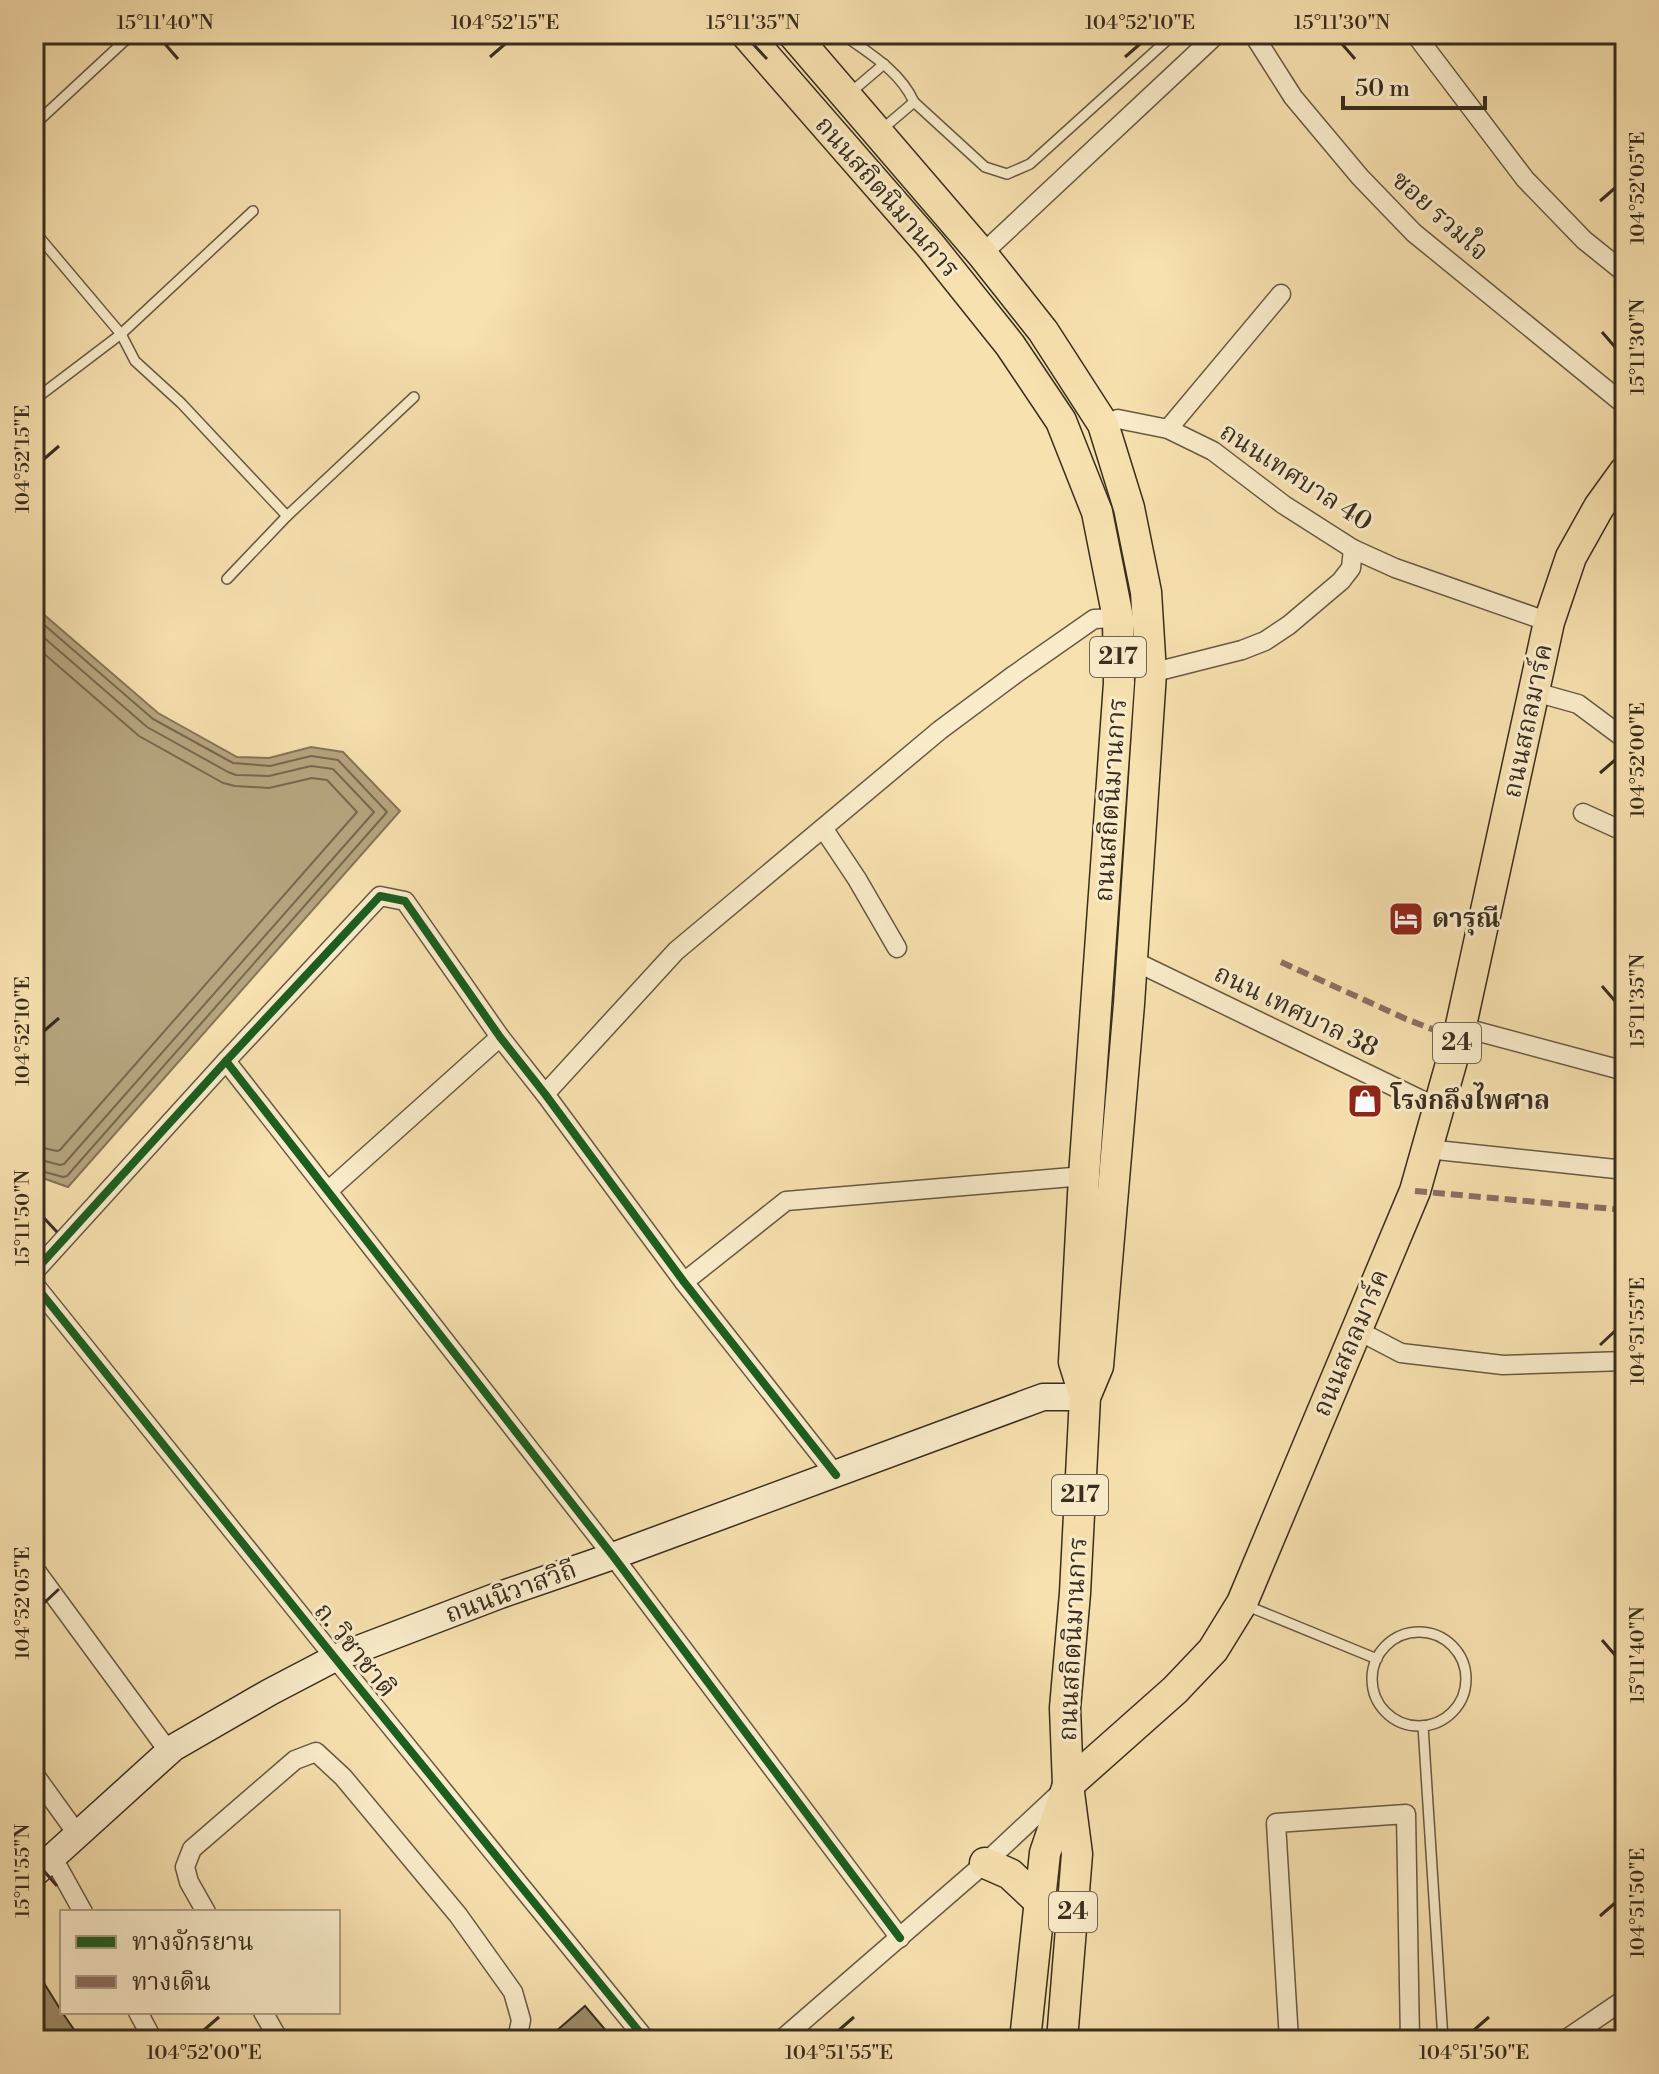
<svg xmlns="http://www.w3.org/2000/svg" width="1659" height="2074" font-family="'Libre Bodoni','Noto Serif Thai',serif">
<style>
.water{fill:#b6a47e;stroke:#847458;stroke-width:2}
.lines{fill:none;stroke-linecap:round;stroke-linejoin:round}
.shore{stroke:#78684e;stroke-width:2}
.building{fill:#9c8b69;stroke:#392d1e;stroke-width:2}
.lane-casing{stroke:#685a42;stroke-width:12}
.street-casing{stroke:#685a42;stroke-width:21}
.secondary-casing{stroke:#392d1e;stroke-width:29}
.primary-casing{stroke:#392d1e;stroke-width:33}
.lane{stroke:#faeccb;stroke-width:9}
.street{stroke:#faeccb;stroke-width:18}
.secondary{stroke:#faeccb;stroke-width:26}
.primary{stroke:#f7e1af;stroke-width:30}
.quiet{stroke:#8d6e63;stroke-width:6;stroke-dasharray:12 6;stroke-linecap:butt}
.cycleway-casing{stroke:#faeccb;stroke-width:13}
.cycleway{stroke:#1b5e20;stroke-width:8}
.ticks{fill:none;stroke:#392d1e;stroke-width:3}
.labels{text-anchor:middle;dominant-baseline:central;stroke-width:6;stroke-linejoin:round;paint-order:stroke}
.shield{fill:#faeccb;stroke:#736652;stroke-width:2}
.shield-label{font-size:24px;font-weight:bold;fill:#392d1e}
.street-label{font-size:26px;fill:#392d1e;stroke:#faeccb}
.poi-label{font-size:26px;font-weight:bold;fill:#392d1e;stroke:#faeccb;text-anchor:start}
.neatline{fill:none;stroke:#392d1e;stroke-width:3}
.ticks-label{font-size:20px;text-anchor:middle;fill:#392d1e}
</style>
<rect width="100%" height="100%" fill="#f7e1af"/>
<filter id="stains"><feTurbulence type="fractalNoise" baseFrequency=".0025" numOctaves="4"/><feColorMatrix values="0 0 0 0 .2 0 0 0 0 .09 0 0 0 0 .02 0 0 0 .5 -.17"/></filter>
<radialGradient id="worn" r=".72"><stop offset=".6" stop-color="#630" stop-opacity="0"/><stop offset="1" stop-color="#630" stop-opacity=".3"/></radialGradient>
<!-- water -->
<path class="water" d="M 34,606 L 158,713 L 237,757 L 269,758 L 311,747 L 343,752 L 400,811 L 68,1187 L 34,1175 Z"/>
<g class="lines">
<!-- shore -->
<g class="shore">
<path d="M 34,616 L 153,719 L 233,763 L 270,766 L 311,756 L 338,760 L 387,812 L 67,1176 L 63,1177 L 34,1169"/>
<path d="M 34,629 L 147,727 L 228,772 L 236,775 L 269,776 L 311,766 L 333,769 L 374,812 L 64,1164 L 60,1165 L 34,1158"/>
<path d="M 34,645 L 139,736 L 223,783 L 235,786 L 269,788 L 312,778 L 327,780 L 357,812 L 60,1150 L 57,1151 L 34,1146"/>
</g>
</g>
<!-- building -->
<g class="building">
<path d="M 34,1967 L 62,2012 L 81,2040 L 34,2040 Z"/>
<path d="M 585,2006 L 614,2040 L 546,2040 Z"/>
</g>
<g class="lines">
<defs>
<g id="lane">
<path d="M 842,34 C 869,53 900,71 914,102 L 985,167 L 1007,174 L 1030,164 L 1174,34"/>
<path d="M 850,93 L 884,64"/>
<path d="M 34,125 L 132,34"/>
<path d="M 880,131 L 914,102"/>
<path d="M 34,231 L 121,334 L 135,361 L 181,403 L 287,516"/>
<path d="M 34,400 L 121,334 L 253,211"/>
<path d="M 227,579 L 287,516 L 414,397"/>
<path d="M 1245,1605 L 1377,1659"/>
<circle cx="1419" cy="1679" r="47"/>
<path d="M 1423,1726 L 1443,2040"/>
</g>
<g id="street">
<path d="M 1253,34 L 1293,97 L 1360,177 L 1414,233 L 1625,405"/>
<path d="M 1415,34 L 1525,179 L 1584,240 L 1625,273"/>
<path d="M 982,254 L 1217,34"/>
<path d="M 1103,424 L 1118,419 L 1168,429 L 1213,451 L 1284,505 L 1353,549 L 1395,568 L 1549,622"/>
<path d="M 1168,429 L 1281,294"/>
<path d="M 1151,673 L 1242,650 L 1265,641 L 1289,625 L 1341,581 L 1351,568 L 1353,549"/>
<path d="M 1535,692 L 1578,704 L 1625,739"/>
<path d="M 1583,813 L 1625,832"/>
<path d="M 823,828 L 857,879 L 897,948"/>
<path d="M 1132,960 L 1438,1108"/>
<path d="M 1461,1027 L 1625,1071"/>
<path d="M 226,1061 L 613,1556 L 900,1938"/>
<path d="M 545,1094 L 676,951 L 940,730 L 1014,675 L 1094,619 L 1118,618"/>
<path d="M 1427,1149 L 1625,1170"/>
<path d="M 328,1191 L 500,1037"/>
<path d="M 34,1272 L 226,1061 L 380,896 L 405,901 L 500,1037 L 545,1094 L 684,1282 L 836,1475"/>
<path d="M 684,1282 L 786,1201 L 1084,1176"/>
<path d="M 34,1284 L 335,1658 L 646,2040"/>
<path d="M 1357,1330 L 1401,1353 L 1503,1365 L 1625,1361"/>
<path d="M 34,1568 L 169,1752"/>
<path d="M 34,1774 L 78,1835"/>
<path d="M 53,1858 L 83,1912"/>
<path d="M 206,1912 L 189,1882 L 185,1867 L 192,1849 L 295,1760 L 316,1752 L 343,1777 L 458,1915 L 513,1992 L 521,2020 L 517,2040"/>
<path d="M 138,2012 L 153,2040"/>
<path d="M 263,2012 L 279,2040"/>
<path d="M 781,2040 L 985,1863 L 1061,1792"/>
<path d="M 1289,2040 L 1276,1823 L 1406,1814 L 1410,2040"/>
<path d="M 1565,2040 L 1625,1999"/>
</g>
<path id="secondary" d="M 34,1874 L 173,1748 L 270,1692 L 335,1658 L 500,1595 L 613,1556 L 1043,1397 L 1085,1397"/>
<g id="primary">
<path d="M 746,34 L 930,245 L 1010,345 L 1061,421 L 1097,512 L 1118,618 L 1119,683 L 1084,1176 L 1074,1362 L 1085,1397"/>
<path d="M 793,34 L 982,254 L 1043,331 L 1103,424 L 1129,508 L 1146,592 L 1151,673 L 1129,1004 L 1098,1366 L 1085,1397 L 1075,1593 L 1065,1708 L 1068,1785 L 1077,1854 L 1062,2040"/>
<path d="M 985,1863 L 1010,1874 L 1041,1903"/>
<path d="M 1025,2040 L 1045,1853 L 1068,1785 L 1175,1690 L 1213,1650 L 1242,1603 L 1415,1191 L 1458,1039 L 1549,622 L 1571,557 L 1599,507 L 1625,471"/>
</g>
</defs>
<!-- lane casing -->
<use href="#lane" class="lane-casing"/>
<!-- street casing -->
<use href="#street" class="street-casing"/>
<!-- secondary casing -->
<use href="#secondary" class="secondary-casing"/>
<!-- primary casing -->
<use href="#primary" class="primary-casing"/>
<!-- lane -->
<use href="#lane" class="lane"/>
<!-- street -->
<use href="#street" class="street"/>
<!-- secondary -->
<use href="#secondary" class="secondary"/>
<!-- primary -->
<use href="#primary" class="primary"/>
<!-- quiet -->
<g class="quiet">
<path d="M 1281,962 L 1406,1019 L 1458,1039"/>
<path d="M 1415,1191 L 1625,1210"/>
</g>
<defs>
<g id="cycleway">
<path d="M 226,1061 L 613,1556 L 900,1938"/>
<path d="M 34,1272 L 226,1061 L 380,896 L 405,901 L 500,1037 L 545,1094 L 684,1282 L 836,1475"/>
<path d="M 34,1284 L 335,1658 L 646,2040"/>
</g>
</defs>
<!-- cycleway casing -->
<use href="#cycleway" class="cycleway-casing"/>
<!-- cycleway -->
<use href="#cycleway" class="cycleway"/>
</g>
<!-- ticks -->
<path class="ticks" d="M 165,44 L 178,59M 753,44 L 767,59M 1342,44 L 1355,59M 490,57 L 505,44M 1125,57 L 1140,44M 1600,201 L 1615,188M 1602,332 L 1615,347M 44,459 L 59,446M 1600,773 L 1615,760M 1602,986 L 1615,1001M 44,1031 L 59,1018M 44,1218 L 57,1232M 1600,1345 L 1615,1331M 44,1603 L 59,1589M 1602,1640 L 1615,1655M 44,1871 L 57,1886M 1600,1916 L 1615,1903M 204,2030 L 219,2017M 839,2030 L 854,2017M 1474,2030 L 1489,2017"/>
<!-- icons -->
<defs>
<symbol id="hotel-square" viewBox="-11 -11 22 22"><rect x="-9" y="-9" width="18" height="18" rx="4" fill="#8f2418" stroke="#faeccb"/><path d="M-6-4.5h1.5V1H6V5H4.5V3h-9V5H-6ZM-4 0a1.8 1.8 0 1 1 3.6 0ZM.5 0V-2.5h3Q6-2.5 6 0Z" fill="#fff"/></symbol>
<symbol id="shop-square" viewBox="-11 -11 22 22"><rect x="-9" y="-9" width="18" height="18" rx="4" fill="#8f2418" stroke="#faeccb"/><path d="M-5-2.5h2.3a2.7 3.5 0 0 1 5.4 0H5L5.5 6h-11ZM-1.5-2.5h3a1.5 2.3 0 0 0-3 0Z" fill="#fff"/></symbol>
</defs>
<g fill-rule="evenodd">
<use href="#hotel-square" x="1386" y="899" width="40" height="40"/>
<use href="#shop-square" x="1345" y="1081" width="40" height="40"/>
</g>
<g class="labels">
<!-- shield labels -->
<g class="shield">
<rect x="1090" y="637" width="56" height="40" rx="6"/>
<rect x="1433" y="1023" width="48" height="40" rx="6"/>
<rect x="1052" y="1475" width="56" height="40" rx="6"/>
<rect x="1049" y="1892" width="48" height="40" rx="6"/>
</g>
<g class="shield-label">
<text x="1118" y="657">217</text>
<text x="1457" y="1043">24</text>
<text x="1080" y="1495">217</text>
<text x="1073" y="1912">24</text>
</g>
<!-- street labels -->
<g class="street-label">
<text transform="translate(887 197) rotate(49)">ถนนสถิตนิมานการ</text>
<text transform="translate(1440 216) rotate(42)">ซอย รวมใจ</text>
<text transform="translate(1296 477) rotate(33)">ถนนเทศบาล 40</text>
<text transform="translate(1528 721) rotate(-78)">ถนนสถลมาร์ค</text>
<text transform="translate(1111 800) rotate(-86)">ถนนสถิตนิมานการ</text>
<text transform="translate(1296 1011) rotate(26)">ถนน เทศบาล 38</text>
<text transform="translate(1351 1343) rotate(-67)">ถนนสถลมาร์ค</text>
<text transform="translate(511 1592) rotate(-20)">ถนนนิวาสวิถี</text>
<text transform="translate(1073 1639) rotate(-87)">ถนนสถิตนิมานการ</text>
<text transform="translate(355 1650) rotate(51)">ถ. วิชาชาติ</text>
</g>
<!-- poi labels -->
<g class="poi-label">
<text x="1432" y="919">ดารุณี</text>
<text x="1391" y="1101">โรงกลึงไพศาล</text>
</g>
</g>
<!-- margin -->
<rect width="1659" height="2074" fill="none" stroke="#f7e1af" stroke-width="88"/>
<!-- legend -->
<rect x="60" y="1910" width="280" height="104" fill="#faeccb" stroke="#ada086" stroke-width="2"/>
<rect x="76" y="1936" width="40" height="12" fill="#1b5e20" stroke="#ada086" stroke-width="2"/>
<text x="132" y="1950" font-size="24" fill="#392d1e">ทางจักรยาน</text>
<rect x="76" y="1976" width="40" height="12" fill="#8d6e63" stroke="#ada086" stroke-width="2"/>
<text x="132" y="1990" font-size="24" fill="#392d1e">ทางเดิน</text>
<!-- scale -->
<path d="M1343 96v12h142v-12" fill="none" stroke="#392d1e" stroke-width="4"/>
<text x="1355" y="96" font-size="24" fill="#392d1e" stroke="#faeccb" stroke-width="6" paint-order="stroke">50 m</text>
<rect x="44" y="44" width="1571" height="1986" class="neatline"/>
<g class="ticks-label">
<text x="165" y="29">15°11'40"N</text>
<text x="505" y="29">104°52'15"E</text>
<text x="753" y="29">15°11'35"N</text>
<text x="1140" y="29">104°52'10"E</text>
<text x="1342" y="29">15°11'30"N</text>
<text transform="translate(1637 188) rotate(-90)" y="7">104°52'05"E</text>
<text transform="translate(1637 347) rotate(-90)" y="7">15°11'30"N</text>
<text transform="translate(22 459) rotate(-90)" y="7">104°52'15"E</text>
<text transform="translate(1637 760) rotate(-90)" y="7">104°52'00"E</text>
<text transform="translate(1637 1001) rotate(-90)" y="7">15°11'35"N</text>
<text transform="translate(22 1031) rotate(-90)" y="7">104°52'10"E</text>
<text transform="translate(22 1218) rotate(-90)" y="7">15°11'50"N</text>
<text transform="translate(1637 1331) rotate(-90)" y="7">104°51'55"E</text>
<text transform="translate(22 1603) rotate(-90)" y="7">104°52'05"E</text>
<text transform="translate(1637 1655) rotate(-90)" y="7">15°11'40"N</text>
<text transform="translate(22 1871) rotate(-90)" y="7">15°11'55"N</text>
<text transform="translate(1637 1903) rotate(-90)" y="7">104°51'50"E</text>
<text x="204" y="2059">104°52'00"E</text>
<text x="839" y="2059">104°51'55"E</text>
<text x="1474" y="2059">104°51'50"E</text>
</g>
<rect width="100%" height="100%" filter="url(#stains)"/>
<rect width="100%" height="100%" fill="url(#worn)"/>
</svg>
